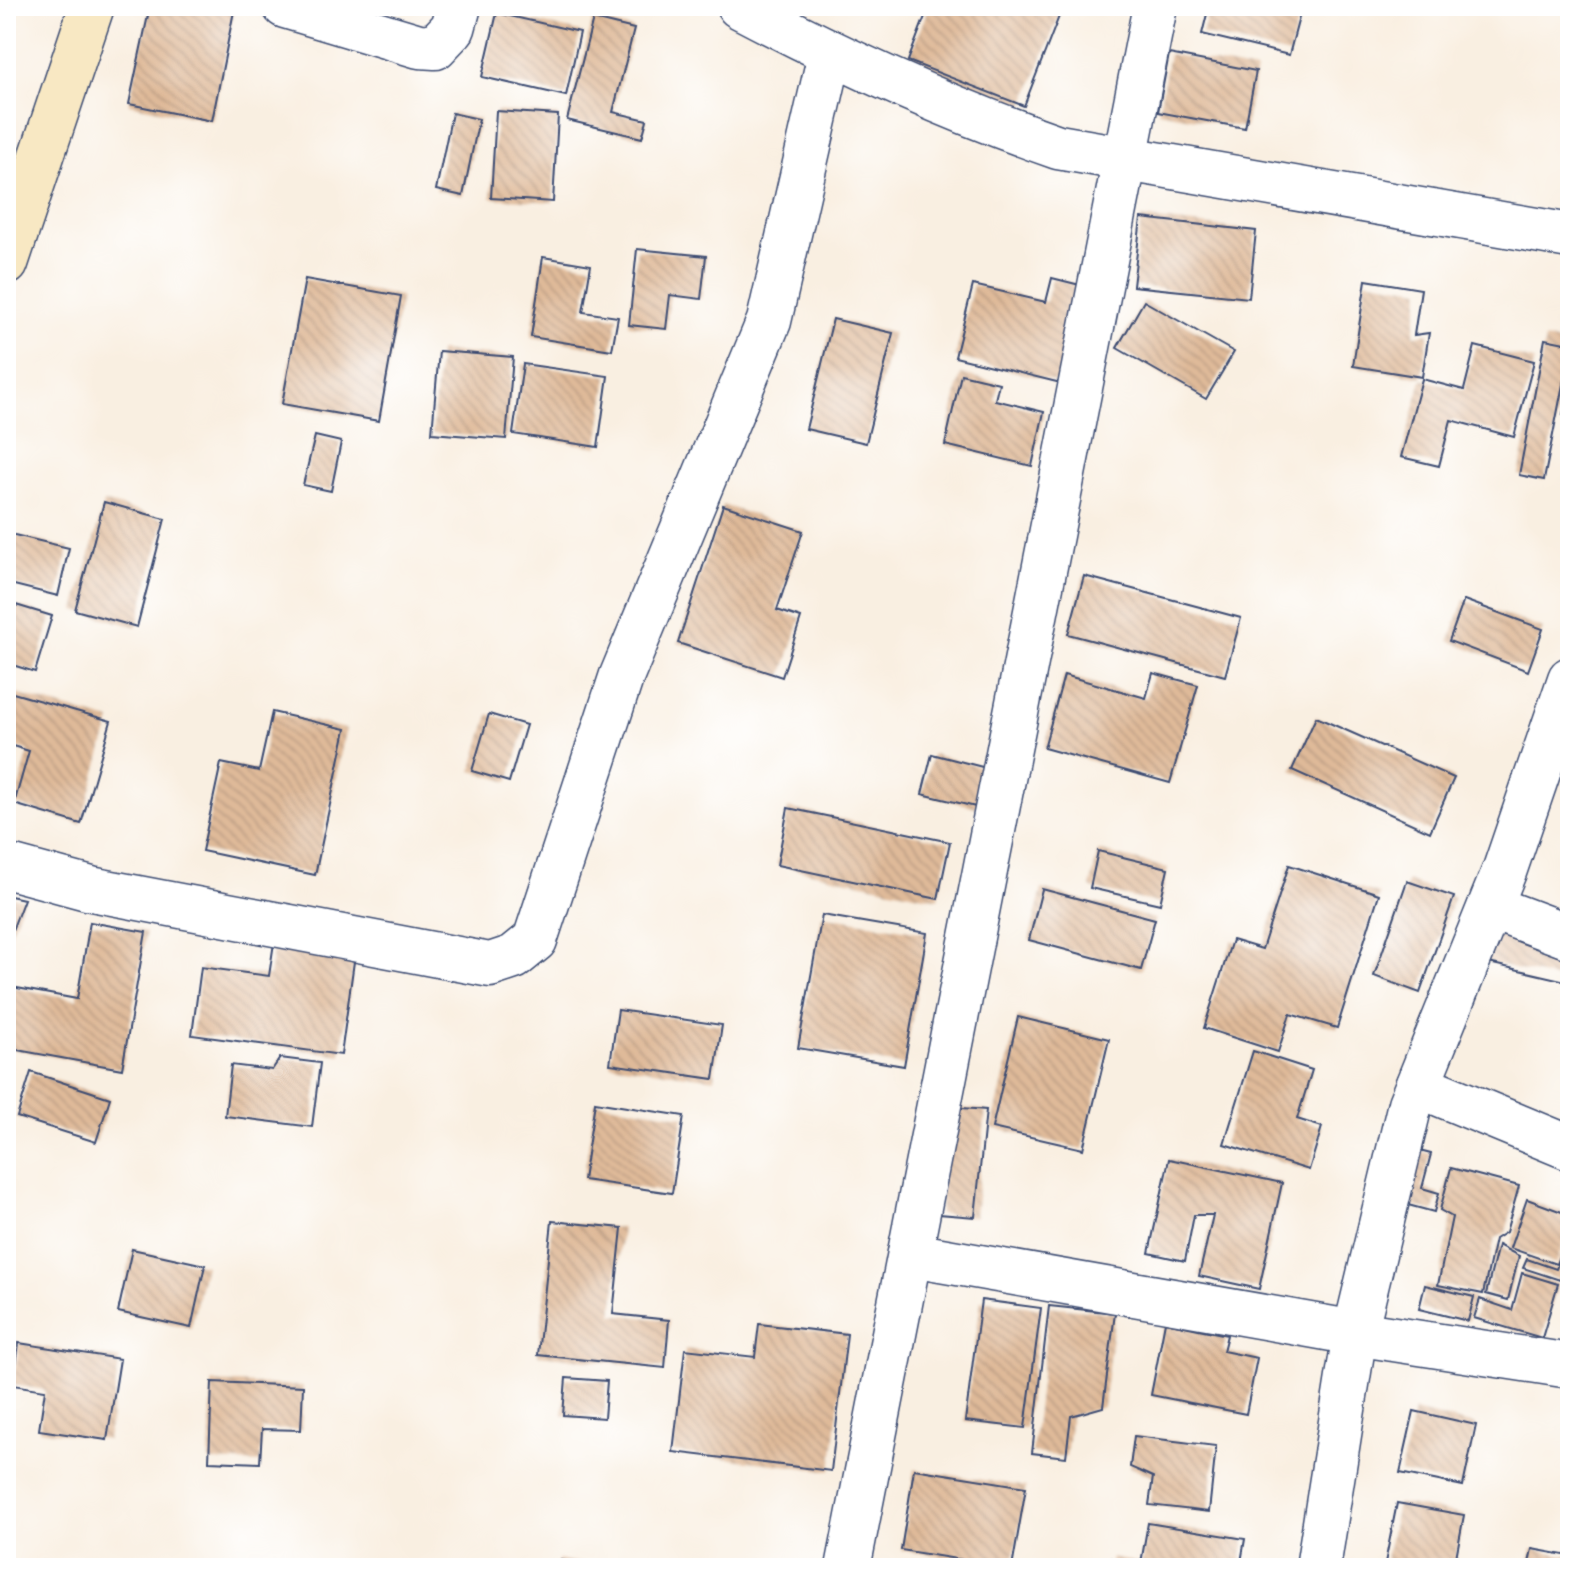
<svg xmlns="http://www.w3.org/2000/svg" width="1576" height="1574" font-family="Itim,sans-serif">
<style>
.building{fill:url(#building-back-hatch)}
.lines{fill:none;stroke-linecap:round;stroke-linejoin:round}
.street-casing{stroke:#3c4c72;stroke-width:47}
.secondary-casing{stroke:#3c4c72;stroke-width:47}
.street{stroke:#fff;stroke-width:44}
.secondary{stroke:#f8e8c3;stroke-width:44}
</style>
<defs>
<pattern id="building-back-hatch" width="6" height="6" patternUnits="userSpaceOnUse" patternTransform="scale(2)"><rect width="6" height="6" fill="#dfba99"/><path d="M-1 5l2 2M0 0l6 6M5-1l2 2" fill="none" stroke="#bfa086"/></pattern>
</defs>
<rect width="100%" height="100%" fill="#fff"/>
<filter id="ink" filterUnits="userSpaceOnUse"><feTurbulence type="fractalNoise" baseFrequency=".0125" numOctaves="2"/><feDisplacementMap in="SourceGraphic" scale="16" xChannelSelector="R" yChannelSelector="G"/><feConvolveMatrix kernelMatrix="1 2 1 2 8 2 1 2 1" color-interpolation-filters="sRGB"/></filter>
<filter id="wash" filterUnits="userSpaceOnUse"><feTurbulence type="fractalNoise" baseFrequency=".006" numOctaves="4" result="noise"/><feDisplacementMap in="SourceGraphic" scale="32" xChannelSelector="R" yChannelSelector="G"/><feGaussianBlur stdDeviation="1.8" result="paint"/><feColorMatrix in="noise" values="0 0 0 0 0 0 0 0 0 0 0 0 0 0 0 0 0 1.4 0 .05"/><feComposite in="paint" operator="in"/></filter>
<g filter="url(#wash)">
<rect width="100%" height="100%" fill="#f9efe1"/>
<g id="blocks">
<!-- building -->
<g class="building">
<path d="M 150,6 L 235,6 L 212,121 L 129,104 Z"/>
<path d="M 929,6 L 953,6 L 974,14 L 977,6 L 1063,6 L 1024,106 L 908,61 Z"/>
<path d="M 1209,6 L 1302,6 L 1289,55 L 1202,34 Z"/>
<path d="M 497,13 L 580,32 L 566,96 L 482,77 Z"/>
<path d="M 593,19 L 634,29 L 613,112 L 647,120 L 642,138 L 567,120 Z"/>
<path d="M 1169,54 L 1256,71 L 1245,128 L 1158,112 Z"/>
<path d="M 496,111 L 558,115 L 553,202 L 491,198 Z"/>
<path d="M 452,113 L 479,119 L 463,196 L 436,190 Z"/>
<path d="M 1141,218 L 1256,231 L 1249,298 L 1133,286 Z"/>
<path d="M 637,249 L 706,256 L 701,299 L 670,295 L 666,329 L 629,325 Z"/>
<path d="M 543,257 L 591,265 L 583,312 L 618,317 L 612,350 L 531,337 Z"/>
<path d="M 1052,278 L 1092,288 L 1069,385 L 955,357 L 973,285 L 1046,302 Z"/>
<path d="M 305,279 L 401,296 L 379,421 L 282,404 Z"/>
<path d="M 1366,280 L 1421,289 L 1414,335 L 1429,333 L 1422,377 L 1353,366 Z"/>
<path d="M 1144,301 L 1234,352 L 1206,399 L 1117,348 Z"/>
<path d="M 833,319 L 893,333 L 866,443 L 806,429 Z"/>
<path d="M 1545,339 L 1570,344 L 1570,349 L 1544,480 L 1519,475 Z"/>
<path d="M 1475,346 L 1534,361 L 1514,437 L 1451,420 L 1439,466 L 1401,457 L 1422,379 L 1464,390 Z"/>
<path d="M 439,351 L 513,357 L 506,439 L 432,433 Z"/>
<path d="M 523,364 L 608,376 L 598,447 L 513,434 Z"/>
<path d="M 961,374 L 999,383 L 995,400 L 1044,412 L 1032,466 L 945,445 Z"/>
<path d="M 1569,390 L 1570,390 L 1570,416 L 1563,414 Z"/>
<path d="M 315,436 L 341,442 L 331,491 L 303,485 Z"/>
<path d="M 104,502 L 165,519 L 137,627 L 75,610 Z"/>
<path d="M 723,505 L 803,531 L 777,610 L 801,618 L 782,677 L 678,643 Z"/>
<path d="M 6,533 L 69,548 L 58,596 L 6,583 Z"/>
<path d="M 1084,576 L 1241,618 L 1225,676 L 1068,634 Z"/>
<path d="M 1464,600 L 1543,629 L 1528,671 L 1449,641 Z"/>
<path d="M 6,602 L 52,616 L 35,672 L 6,663 Z"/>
<path d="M 1153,673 L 1198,685 L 1170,783 L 1044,748 L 1064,675 L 1146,698 Z"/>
<path d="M 6,691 L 111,721 L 81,824 L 14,804 L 29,751 L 6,744 Z"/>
<path d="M 272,712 L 346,729 L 315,875 L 202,851 L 221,763 L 259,771 Z"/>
<path d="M 489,714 L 526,725 L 509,782 L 472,771 Z"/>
<path d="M 1316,717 L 1454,778 L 1430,832 L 1292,770 Z"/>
<path d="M 932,754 L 994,770 L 984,809 L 922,794 Z"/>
<path d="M 788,808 L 950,842 L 938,899 L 777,865 Z"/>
<path d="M 1098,851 L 1168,868 L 1160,904 L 1090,888 Z"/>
<path d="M 1289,865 L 1379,894 L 1337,1028 L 1290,1014 L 1278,1052 L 1204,1028 L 1232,940 L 1262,949 Z"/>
<path d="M 1407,881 L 1454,897 L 1420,993 L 1374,976 Z"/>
<path d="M 1042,889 L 1155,919 L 1141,970 L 1029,940 Z"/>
<path d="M 6,895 L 24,899 L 6,946 Z"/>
<path d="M 1492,909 L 1570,926 L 1570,982 L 1480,961 Z"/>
<path d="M 822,915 L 927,933 L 904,1066 L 798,1048 Z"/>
<path d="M 90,922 L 146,932 L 122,1069 L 6,1048 L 6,986 L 77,999 Z"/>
<path d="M 275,936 L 356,947 L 341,1055 L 192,1035 L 201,967 L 269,976 Z"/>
<path d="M 618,1010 L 722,1025 L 714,1079 L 610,1064 Z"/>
<path d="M 1018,1017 L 1109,1039 L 1083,1149 L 992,1128 Z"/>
<path d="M 1253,1051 L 1312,1070 L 1297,1119 L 1322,1127 L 1309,1170 L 1224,1144 Z"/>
<path d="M 280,1058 L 320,1063 L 312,1127 L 225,1116 L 231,1065 L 272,1070 Z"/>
<path d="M 31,1072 L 110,1098 L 96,1142 L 17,1117 Z"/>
<path d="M 595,1102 L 684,1116 L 672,1193 L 583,1180 Z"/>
<path d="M 950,1107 L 986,1110 L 975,1217 L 939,1214 Z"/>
<path d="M 1381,1141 L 1431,1154 L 1422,1188 L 1439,1193 L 1434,1212 L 1367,1194 Z"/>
<path d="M 1169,1159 L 1282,1183 L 1259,1289 L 1199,1276 L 1213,1215 L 1194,1215 L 1185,1261 L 1149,1253 Z"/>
<path d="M 1451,1168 L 1519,1186 L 1506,1232 L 1495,1239 L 1483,1294 L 1438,1285 L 1452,1217 L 1440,1210 Z"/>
<path d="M 1527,1199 L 1570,1215 L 1570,1227 L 1556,1264 L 1510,1248 Z"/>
<path d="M 552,1221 L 622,1228 L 613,1314 L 669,1320 L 665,1368 L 538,1355 Z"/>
<path d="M 1566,1243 L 1570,1244 L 1570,1249 L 1560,1280 L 1523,1268 L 1527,1259 L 1556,1269 Z"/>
<path d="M 1498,1245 L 1519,1256 L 1508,1300 L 1486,1294 Z"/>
<path d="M 132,1249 L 205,1265 L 191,1328 L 118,1312 Z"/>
<path d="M 1522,1273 L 1558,1284 L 1542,1338 L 1474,1318 L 1480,1299 L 1512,1310 Z"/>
<path d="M 1425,1285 L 1474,1297 L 1468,1321 L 1419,1309 Z"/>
<path d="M 981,1300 L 1041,1308 L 1025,1428 L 965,1421 Z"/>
<path d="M 1049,1306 L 1115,1313 L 1103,1407 L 1071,1416 L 1066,1457 L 1032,1453 Z"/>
<path d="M 1165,1322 L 1227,1335 L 1223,1351 L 1257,1358 L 1246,1414 L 1151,1395 Z"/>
<path d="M 759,1324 L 847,1334 L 831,1471 L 673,1452 L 685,1349 L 755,1357 Z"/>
<path d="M 19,1343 L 120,1359 L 107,1440 L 39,1430 L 45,1390 L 13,1385 Z"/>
<path d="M 566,1378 L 607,1381 L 604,1418 L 563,1415 Z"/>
<path d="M 212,1382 L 303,1386 L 301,1430 L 262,1429 L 260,1463 L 209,1461 Z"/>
<path d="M 1414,1411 L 1476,1425 L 1463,1486 L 1400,1473 Z"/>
<path d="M 1134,1436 L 1216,1446 L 1209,1512 L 1149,1505 L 1153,1477 L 1130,1467 Z"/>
<path d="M 914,1469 L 1026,1487 L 1012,1568 L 901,1550 Z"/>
<path d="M 1397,1503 L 1464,1515 L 1454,1568 L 1384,1568 Z"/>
<path d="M 1148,1523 L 1245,1539 L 1240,1568 L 1109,1568 L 1111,1558 L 1141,1563 Z"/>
<path d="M 1532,1549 L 1570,1556 L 1570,1568 L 1528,1568 Z"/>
<path d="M 558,1560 L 607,1566 L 607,1568 L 557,1568 Z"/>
</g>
</g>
</g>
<g filter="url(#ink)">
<use href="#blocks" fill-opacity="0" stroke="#3c4c72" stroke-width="2"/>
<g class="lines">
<defs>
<g id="street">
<path d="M 285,6 L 419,46 L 435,47 L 453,28 L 459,6"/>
<path d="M 739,6 C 842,60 948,109 1058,147 L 1570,236"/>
<path d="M 6,866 L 91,889 L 490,965 L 514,957 L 535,940 L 621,678 L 769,321 L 830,54"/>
<path d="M 1490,907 L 1570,937"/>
<path d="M 1418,1085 L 1570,1148"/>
<path d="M 912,1255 L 1355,1333 L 1570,1366"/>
<path d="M 848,1568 L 1155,6"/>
<path d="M 1318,1568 L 1355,1333 L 1410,1104 L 1505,869 L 1570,679"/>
</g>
<path id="secondary" d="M 6,263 L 92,6"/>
</defs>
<!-- street casing -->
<use href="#street" class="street-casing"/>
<!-- secondary casing -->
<use href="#secondary" class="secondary-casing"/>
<!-- street -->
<use href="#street" class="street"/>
<!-- secondary -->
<use href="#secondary" class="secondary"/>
</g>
</g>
<!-- margin -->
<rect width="1576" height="1574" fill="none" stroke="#fff" stroke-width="32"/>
</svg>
